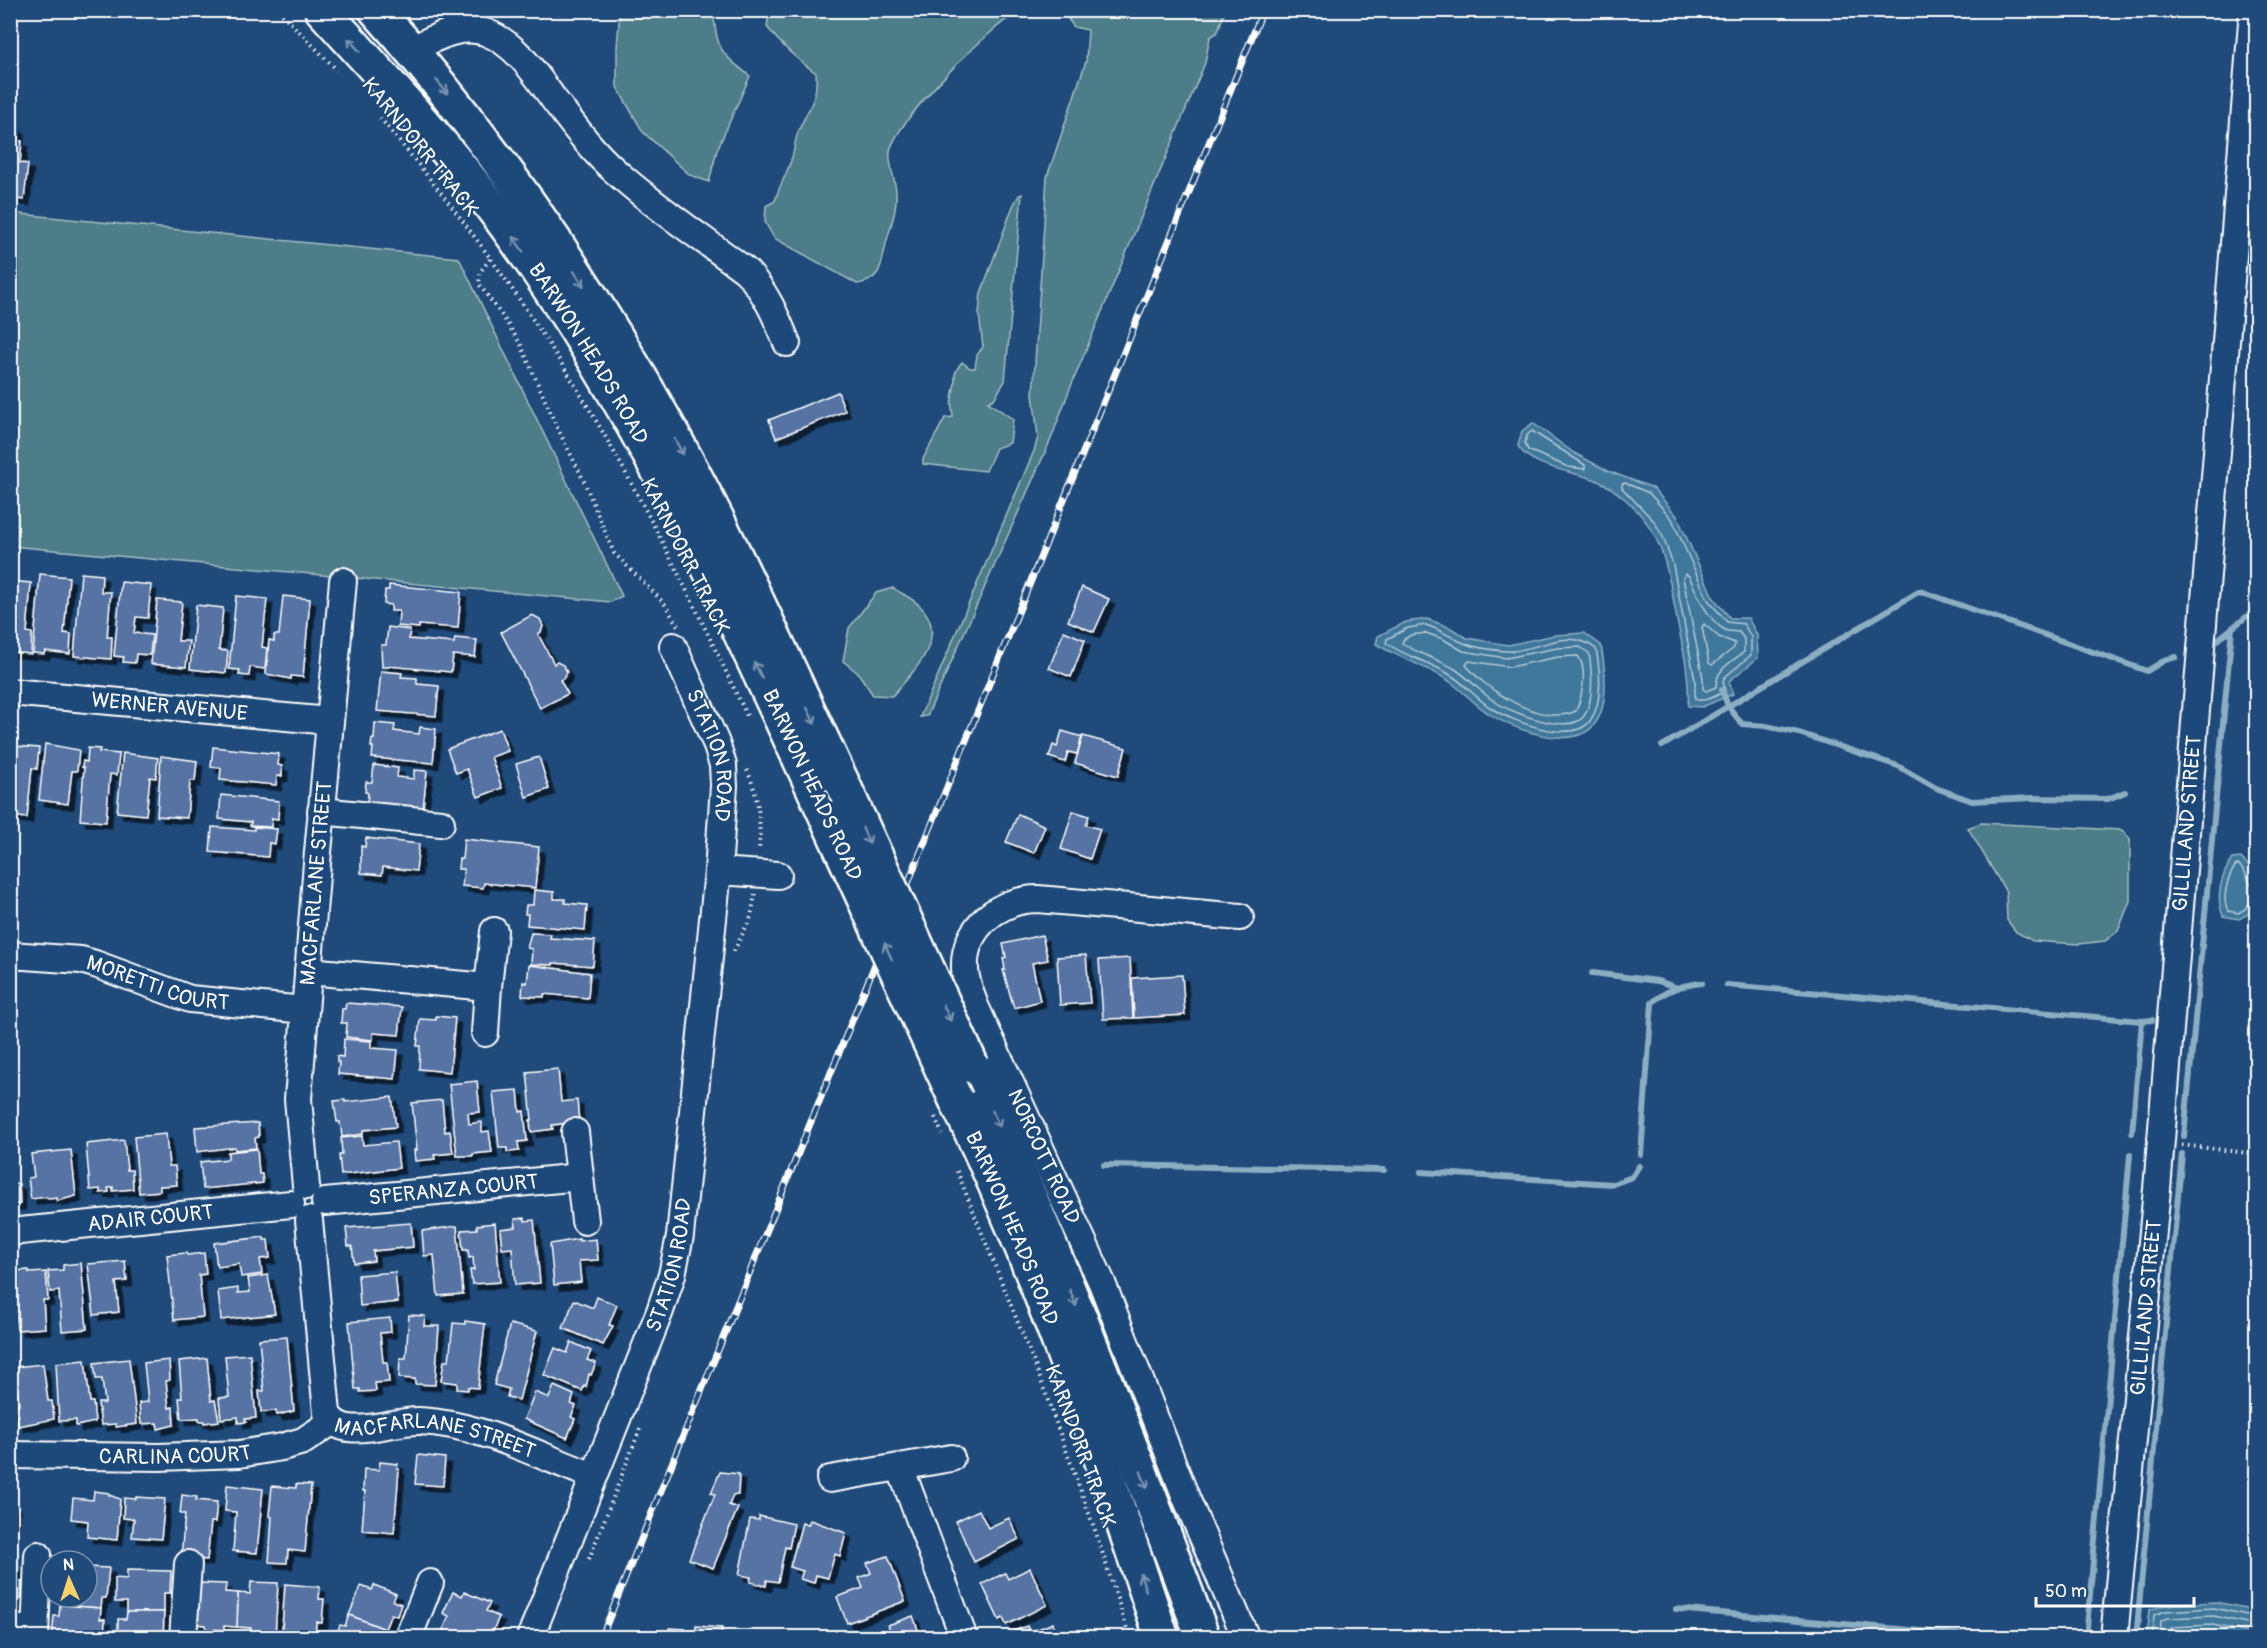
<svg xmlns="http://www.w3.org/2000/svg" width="2267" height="1648" font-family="Pangolin,sans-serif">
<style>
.green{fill:#4d7d88;stroke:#a6bec4;stroke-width:1.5}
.water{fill:#40789b;stroke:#8caec3;stroke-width:1.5}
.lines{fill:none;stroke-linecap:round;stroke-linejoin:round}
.shore{stroke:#b3c9d7;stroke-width:1.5}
.stream{stroke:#8caec3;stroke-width:6}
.building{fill:#5673a4;stroke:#fff;stroke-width:1.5;filter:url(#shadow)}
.minor-casing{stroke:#fff;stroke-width:30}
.major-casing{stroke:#fff;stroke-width:38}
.path{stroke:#fff;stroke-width:4;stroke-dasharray:1.5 4.5;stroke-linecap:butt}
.minor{stroke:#1f4a7a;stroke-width:26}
.major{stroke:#1f4a7a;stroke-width:33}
.rail-casing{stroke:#fff;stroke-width:7}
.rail{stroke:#1f4a7a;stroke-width:4.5;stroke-dasharray:14;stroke-linecap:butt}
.major-bridge-casing{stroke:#fff;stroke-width:38;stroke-linecap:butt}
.path-bridge{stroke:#fff;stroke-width:4;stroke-dasharray:1.5 4.5;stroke-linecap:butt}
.major-bridge{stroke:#1f4a7a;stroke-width:33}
.oneway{stroke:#7992af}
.labels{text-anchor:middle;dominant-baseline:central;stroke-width:4.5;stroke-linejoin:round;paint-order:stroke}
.street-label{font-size:21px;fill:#fff;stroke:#1f4a7a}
</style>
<defs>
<filter id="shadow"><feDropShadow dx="5.5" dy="5.5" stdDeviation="0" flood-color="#0009"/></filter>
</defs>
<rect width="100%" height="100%" fill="#1f4a7a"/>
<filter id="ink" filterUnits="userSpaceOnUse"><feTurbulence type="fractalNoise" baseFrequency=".0167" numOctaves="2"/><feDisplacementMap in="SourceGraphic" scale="12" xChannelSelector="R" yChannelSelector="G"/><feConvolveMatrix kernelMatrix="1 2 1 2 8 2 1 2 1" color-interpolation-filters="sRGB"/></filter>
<g filter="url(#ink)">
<!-- green -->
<g class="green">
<path d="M 620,11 L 713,11 C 718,50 718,51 750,76 L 717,150 L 709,182 L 690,175 L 643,132 L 617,87 L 617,47 Z"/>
<path d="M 769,11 L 1019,11 C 991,26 897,119 890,151 C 888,162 895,179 896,191 C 897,211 892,221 887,240 C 881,261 884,280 857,284 L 774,238 L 765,222 L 766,206 L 775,201 C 779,185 788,173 792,157 C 795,148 795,138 799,130 C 809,106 818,101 816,73 C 797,60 781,45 767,27 Z"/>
<path d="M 1095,11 L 1225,11 L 1217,33 L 1210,37 L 1205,63 L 1069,391 L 1051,439 L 927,716 L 920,717 L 1034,451 L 1038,437 L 1033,394 L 1047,177 L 1086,61 L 1088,30 L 1074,27 L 1068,19 L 1081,16 L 1088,18 Z"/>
<path d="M 1022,194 L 1005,381 L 994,399 L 988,402 L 1013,419 L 1010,443 L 996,448 L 986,471 L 923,464 L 923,459 L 945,418 L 953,417 C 951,403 951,402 954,388 C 957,374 951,376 962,362 L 970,368 L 975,368 L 977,355 L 983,347 L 979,314 L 981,293 L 1013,206 L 1019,195 Z"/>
<path d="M 10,213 L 459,258 L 622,596 L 611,602 L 11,546 Z"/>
<path d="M 893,588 C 902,594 914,599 921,607 C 950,637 912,674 892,696 L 873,695 L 858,673 L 843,661 L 849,628 L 876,593 Z"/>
<path d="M 1981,823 L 2122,830 L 2130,839 L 2130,901 L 2118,931 L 2105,941 L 2079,944 L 2033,941 L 2016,932 L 2007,920 L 2006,892 L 1968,828 Z"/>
</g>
<!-- water -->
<g class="water">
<path d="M 1533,423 L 1574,453 L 1608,471 L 1653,488 L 1677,516 L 1713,597 L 1730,618 L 1748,618 L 1757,635 L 1758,658 L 1729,681 L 1733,694 L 1702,707 L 1688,706 C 1690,676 1683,649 1677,620 C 1668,572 1665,534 1626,500 C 1617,492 1608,485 1596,480 C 1573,471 1531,468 1518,446 L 1522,431 Z"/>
<path d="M 1427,619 L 1449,627 L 1467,638 L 1508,645 L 1555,635 L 1584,633 L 1601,645 C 1605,668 1610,705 1594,725 C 1572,752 1511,729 1488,713 C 1474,704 1463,691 1449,681 C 1426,666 1399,658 1376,644 L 1378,636 L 1406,622 Z"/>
<path d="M 2241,858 L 2251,868 L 2256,902 L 2250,913 L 2239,919 L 2223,916 C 2215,897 2221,876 2232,859 Z"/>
<path d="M 2215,1602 L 2251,1609 L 2256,1613 L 2256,1637 L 2146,1637 L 2149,1610 L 2164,1605 Z"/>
</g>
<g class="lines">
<!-- shore -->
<g class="shore">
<path d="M 1532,431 L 1585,465 L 1585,469 L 1568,467 L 1528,450 L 1525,443 L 1527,435 Z"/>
<path d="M 1625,483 L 1649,493 L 1672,519 L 1708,600 L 1727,622 L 1744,624 L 1751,637 L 1751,655 L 1725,677 L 1723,681 L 1725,691 C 1716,696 1704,703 1695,699 L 1695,680 L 1673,565 L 1663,537 L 1654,521 L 1622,488 L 1622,484 Z"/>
<path d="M 1685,574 L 1689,576 C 1696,592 1708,621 1725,630 C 1729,632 1735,631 1739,632 L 1744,639 L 1744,652 C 1731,662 1716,669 1716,687 L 1706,691 L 1703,689 L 1703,678 L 1683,578 Z"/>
<path d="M 1704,624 L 1719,637 L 1735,643 L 1734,648 L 1712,665 L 1709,663 L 1702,627 Z"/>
<path d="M 1426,625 C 1442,630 1451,638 1464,643 C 1475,648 1493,650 1506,651 C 1536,653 1567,625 1596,649 C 1600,670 1604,701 1590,721 C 1572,745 1511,721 1491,708 C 1477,699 1466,685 1452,676 C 1431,662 1406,657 1386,643 L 1387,639 L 1408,628 Z"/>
<path d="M 1426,633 L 1443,639 L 1463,651 L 1506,658 L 1557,648 L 1580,647 L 1589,653 C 1592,672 1595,699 1584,716 C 1570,736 1509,712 1494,701 C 1480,692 1469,678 1455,669 C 1438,659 1416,653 1402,643 L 1403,640 L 1411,635 Z"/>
<path d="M 1578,656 C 1588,670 1582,696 1576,711 C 1542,727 1486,690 1466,665 L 1469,661 L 1510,667 L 1558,657 Z"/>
<path d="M 2256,887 L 2250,884 L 2245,872 L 2239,865 L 2236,865 C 2228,876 2221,898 2228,911 L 2238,913 L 2245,909 L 2251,901 L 2256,900"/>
<path d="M 2152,1638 L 2154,1615 L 2165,1611 L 2214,1608 L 2256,1617"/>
<path d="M 2160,1638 L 2161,1621 L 2167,1618 L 2214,1616 L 2256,1625"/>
<path d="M 2169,1638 L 2172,1627 L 2213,1625 L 2256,1634"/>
</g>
<!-- stream -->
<g class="stream">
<path d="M 2211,645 L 2256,609"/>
<path d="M 1722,690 L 1728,706 L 1742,724 L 1766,726 L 1799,733 L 1898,766 L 1936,788 L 1972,801 L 2032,798 L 2108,799 L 2125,792"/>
<path d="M 1662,746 L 1920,591 L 2147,671 L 2165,660 L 2176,657"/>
<path d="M 1592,973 L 1658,981 L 1675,987"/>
<path d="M 1727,985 L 2142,1021 L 2152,1020"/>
<path d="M 2132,1133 L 2142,1021"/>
<path d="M 2184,1136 L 2232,628"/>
<path d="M 1641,1154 L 1652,1003 C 1667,989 1682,985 1702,983"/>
<path d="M 1104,1165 L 1384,1170"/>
<path d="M 1421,1172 L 1613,1184 L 1632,1177 L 1639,1166"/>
<path d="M 1676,1609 L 1999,1638"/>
<path d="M 2086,1638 L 2130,1155"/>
<path d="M 2136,1638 L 2182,1154"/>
</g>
</g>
<!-- building -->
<g class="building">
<path d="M 10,123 L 15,124 L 15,128 L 19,129 L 18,141 L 22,141 L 20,163 L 28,164 L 24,200 L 10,198 Z"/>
<path d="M 838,392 L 845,411 L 776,438 L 769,420 Z"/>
<path d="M 81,573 L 102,575 L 101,592 L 111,592 L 107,637 L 112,637 L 111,659 L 74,656 Z"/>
<path d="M 40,574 L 69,577 L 64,633 L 71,634 L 70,654 L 45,651 L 44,654 L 33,653 Z"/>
<path d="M 10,581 L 31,583 L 27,632 L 32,633 L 31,654 L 10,652 Z"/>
<path d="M 121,582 L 151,585 L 148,618 L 136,617 L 134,633 L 152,635 L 150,655 L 136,654 L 135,663 L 123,662 L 124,657 L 114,656 Z"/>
<path d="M 389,585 L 461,592 L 458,628 L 419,625 L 419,628 L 398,626 L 399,611 L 391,611 L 391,605 L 384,604 L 385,590 L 389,590 Z"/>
<path d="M 1082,587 L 1109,599 L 1094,632 L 1068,621 Z"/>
<path d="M 236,596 L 267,599 L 262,647 L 267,648 L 265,669 L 250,667 L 249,676 L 239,675 L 240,670 L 229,669 Z"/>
<path d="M 283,596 L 310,599 L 303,677 L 291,676 L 291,679 L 266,674 L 269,640 L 274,641 L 274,635 L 279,635 Z"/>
<path d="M 157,600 L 182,602 L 178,641 L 189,641 L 186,667 L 151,664 Z"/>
<path d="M 196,605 L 223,608 L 219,650 L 228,651 L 226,673 L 190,669 Z"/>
<path d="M 532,615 L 540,619 L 543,626 L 541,632 L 538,634 L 554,664 L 557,662 L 563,665 L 567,672 L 564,678 L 560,680 L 568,694 L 540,708 L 501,632 Z"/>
<path d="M 388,627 L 410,630 L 409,639 L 454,643 L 455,638 L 477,640 L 475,657 L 453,655 L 451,672 L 389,666 L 389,667 L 382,667 L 381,645 L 386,645 Z"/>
<path d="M 1064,631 L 1085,640 L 1071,677 L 1049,668 Z"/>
<path d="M 381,671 L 402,673 L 401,677 L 417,678 L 417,684 L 439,686 L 436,716 L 377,711 Z"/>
<path d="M 375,723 L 395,725 L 394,731 L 419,734 L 420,727 L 436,729 L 433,763 L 372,758 L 373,747 L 371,747 L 372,739 L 374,739 Z"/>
<path d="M 500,729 L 508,751 L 491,757 L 502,788 L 478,797 L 467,769 L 456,773 L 447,749 Z"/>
<path d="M 1062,731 L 1082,737 L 1077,754 L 1068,752 L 1065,762 L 1049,757 L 1053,745 L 1057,747 Z"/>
<path d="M 1083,736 L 1126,748 L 1118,776 L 1075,763 Z"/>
<path d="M 10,743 L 16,744 L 15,746 L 39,748 L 37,769 L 32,768 L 27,818 L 10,816 Z"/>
<path d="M 45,744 L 79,750 L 77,771 L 72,771 L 68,804 L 39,800 Z"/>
<path d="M 213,747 L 279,754 L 278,765 L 282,766 L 282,776 L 277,776 L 276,785 L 220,780 L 221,768 L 211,767 Z"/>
<path d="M 88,748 L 100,749 L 99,752 L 119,754 L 117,775 L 110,774 L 106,822 L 80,820 L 84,768 L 82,767 L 83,761 L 87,762 Z"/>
<path d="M 123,753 L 158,758 L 156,778 L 150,777 L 146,815 L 117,812 Z"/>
<path d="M 161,756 L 197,761 L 195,781 L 190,781 L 187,818 L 157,816 Z"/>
<path d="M 539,757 L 549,789 L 526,797 L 516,764 Z"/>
<path d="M 374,765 L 398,768 L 397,777 L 414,779 L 414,770 L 427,771 L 423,808 L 367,803 L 368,793 L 365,792 L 366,782 L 372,782 Z"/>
<path d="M 221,795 L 279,801 L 278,819 L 272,818 L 271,827 L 250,826 L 251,822 L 219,819 Z"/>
<path d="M 1073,811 L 1089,816 L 1086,825 L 1100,829 L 1090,859 L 1061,849 Z"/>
<path d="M 1018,814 L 1045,826 L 1034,853 L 1006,842 Z"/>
<path d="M 212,827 L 254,830 L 254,827 L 277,829 L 275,844 L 269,843 L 268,857 L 210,852 Z"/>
<path d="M 366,838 L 419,844 L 416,871 L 383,867 L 382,875 L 361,873 L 361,846 L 365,847 Z"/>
<path d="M 464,839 L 539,847 L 535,888 L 484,883 L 483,888 L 462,886 L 464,869 L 458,869 L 459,859 L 462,859 Z"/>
<path d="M 534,890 L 554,892 L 554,899 L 565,899 L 565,903 L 587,905 L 585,930 L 527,925 L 528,914 L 525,914 L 526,905 L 533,905 Z"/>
<path d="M 531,933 L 551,934 L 550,938 L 595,941 L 593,966 L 553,963 L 553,965 L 531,964 L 532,949 L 527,948 Z"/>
<path d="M 1042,935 L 1048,960 L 1032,963 L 1040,1001 L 1014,1008 L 1003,970 L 1005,970 L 1003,958 L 1006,957 L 1003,944 Z"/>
<path d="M 1086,955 L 1090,1003 L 1060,1005 L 1057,957 Z"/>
<path d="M 1130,958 L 1133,1018 L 1103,1019 L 1099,960 Z"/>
<path d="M 529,965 L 590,973 L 588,998 L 544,994 L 544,997 L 522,996 L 523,982 L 527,983 Z"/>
<path d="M 1182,975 L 1185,1015 L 1134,1018 L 1132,978 Z"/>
<path d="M 346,1003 L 402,1007 L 399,1035 L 373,1033 L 373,1040 L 346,1037 L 347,1023 L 341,1023 L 342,1009 L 345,1009 Z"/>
<path d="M 436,1016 L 455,1018 L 450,1072 L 419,1069 L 420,1046 L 417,1046 L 420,1019 L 436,1020 Z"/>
<path d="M 344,1039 L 371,1041 L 371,1048 L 398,1050 L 395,1079 L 338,1074 L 339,1062 L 337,1062 L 337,1056 L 343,1057 Z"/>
<path d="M 558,1069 L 561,1102 L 577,1100 L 579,1122 L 552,1125 L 553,1129 L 531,1132 L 530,1120 L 532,1120 L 527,1072 Z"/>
<path d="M 477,1081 L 480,1112 L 468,1113 L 469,1124 L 482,1122 L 482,1132 L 489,1131 L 492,1152 L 473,1154 L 473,1156 L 457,1156 L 449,1084 Z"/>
<path d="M 518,1090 L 520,1112 L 524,1111 L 527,1141 L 518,1142 L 519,1151 L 507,1152 L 507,1148 L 499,1148 L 493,1092 Z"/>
<path d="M 392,1097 L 396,1127 L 363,1130 L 363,1134 L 342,1137 L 340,1122 L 337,1122 L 334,1101 L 345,1100 L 345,1102 Z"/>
<path d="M 442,1100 L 445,1132 L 450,1131 L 453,1153 L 434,1155 L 435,1159 L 415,1161 L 414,1150 L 417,1150 L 412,1103 Z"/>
<path d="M 258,1123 L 259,1137 L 255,1138 L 256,1148 L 235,1150 L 235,1147 L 197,1152 L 195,1127 Z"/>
<path d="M 166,1134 L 169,1166 L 175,1166 L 177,1185 L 160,1186 L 160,1191 L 139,1193 L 134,1137 Z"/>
<path d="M 362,1136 L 363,1145 L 396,1142 L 399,1168 L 341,1175 L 339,1155 L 342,1155 L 341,1138 Z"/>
<path d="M 124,1140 L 127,1170 L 132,1170 L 133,1189 L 113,1191 L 113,1187 L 108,1188 L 109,1192 L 100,1193 L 100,1189 L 90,1190 L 86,1144 Z"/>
<path d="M 257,1149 L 259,1174 L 262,1174 L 263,1183 L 203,1189 L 200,1162 L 228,1159 L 228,1152 Z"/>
<path d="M 71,1150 L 76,1196 L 57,1201 L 57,1198 L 48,1199 L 47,1197 L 31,1199 L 28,1178 L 34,1177 L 31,1154 Z"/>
<path d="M 10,1184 L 19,1184 L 20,1204 L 10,1205 Z"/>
<path d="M 525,1218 L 525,1221 L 534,1220 L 540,1283 L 515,1285 L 512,1248 L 502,1249 L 500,1229 L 516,1227 L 515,1219 Z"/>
<path d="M 411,1223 L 413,1247 L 373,1251 L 374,1261 L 354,1263 L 352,1246 L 348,1246 L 346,1228 Z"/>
<path d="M 495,1223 L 500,1282 L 472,1284 L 470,1270 L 474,1270 L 473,1257 L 469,1258 L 468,1250 L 463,1250 L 461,1230 L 477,1229 L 477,1225 Z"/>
<path d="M 457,1226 L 463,1294 L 438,1296 L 434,1255 L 424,1256 L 422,1231 Z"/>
<path d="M 264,1237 L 264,1240 L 268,1240 L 270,1258 L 260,1259 L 262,1274 L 241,1277 L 239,1264 L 217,1267 L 214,1243 Z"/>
<path d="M 579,1239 L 579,1241 L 596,1239 L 598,1260 L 579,1261 L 581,1282 L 554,1285 L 550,1244 Z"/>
<path d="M 186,1253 L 187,1255 L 204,1253 L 206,1274 L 199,1275 L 203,1317 L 174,1320 L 167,1255 Z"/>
<path d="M 125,1261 L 127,1281 L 116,1282 L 119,1312 L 94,1315 L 88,1264 Z"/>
<path d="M 81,1263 L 87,1329 L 62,1331 L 59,1291 L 50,1292 L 48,1271 L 63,1270 L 63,1265 Z"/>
<path d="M 29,1270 L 29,1273 L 46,1272 L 48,1300 L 43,1300 L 45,1328 L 17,1330 L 12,1271 Z"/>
<path d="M 395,1272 L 398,1302 L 360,1306 L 358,1275 Z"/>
<path d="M 268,1275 L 275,1314 L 221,1320 L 218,1291 L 238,1288 L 238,1293 L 250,1292 L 248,1278 Z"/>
<path d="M 597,1297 L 617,1305 L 609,1325 L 613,1326 L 603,1345 L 563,1328 L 574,1300 L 593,1308 Z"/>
<path d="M 409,1315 L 425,1316 L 424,1326 L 439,1326 L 435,1385 L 415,1384 L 415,1379 L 399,1378 L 400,1358 L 406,1358 Z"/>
<path d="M 390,1318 L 391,1332 L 380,1333 L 383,1362 L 387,1362 L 389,1382 L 375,1383 L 376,1391 L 360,1392 L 360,1389 L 355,1389 L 349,1322 Z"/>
<path d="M 465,1321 L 485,1324 L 478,1388 L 468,1387 L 468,1390 L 457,1389 L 457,1383 L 441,1381 L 444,1361 L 449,1361 L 453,1323 L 465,1324 Z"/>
<path d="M 510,1324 L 537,1331 L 519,1400 L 507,1397 L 509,1389 L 494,1385 Z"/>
<path d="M 287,1337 L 294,1411 L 277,1415 L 276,1411 L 261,1412 L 259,1391 L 264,1391 L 259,1339 Z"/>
<path d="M 571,1342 L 591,1351 L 587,1360 L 596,1363 L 591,1375 L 589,1374 L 586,1387 L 584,1386 L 582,1391 L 544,1375 L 555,1348 L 567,1353 Z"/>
<path d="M 250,1354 L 256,1418 L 245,1419 L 246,1422 L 238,1423 L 238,1417 L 221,1419 L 219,1398 L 229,1397 L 225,1356 Z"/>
<path d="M 207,1358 L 211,1401 L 215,1400 L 219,1421 L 204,1423 L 204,1421 L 199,1421 L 199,1418 L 181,1419 L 179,1398 L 182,1398 L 179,1361 Z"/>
<path d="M 129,1359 L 137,1424 L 116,1427 L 116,1424 L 101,1425 L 98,1403 L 105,1403 L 102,1379 L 96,1379 L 94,1363 Z"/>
<path d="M 85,1360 L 90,1402 L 93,1402 L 95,1422 L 76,1426 L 76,1420 L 59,1421 L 56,1363 Z"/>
<path d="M 169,1360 L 170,1380 L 166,1381 L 169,1408 L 173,1407 L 174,1425 L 158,1429 L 157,1423 L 141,1424 L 139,1403 L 148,1402 L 144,1363 Z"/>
<path d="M 43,1364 L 48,1401 L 52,1401 L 54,1419 L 18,1426 L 16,1405 L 19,1405 L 15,1367 Z"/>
<path d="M 554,1386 L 574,1395 L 571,1404 L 576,1406 L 571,1417 L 575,1419 L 567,1438 L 524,1419 L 535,1392 L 549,1398 Z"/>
<path d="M 10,1400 L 14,1400 L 16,1421 L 10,1422 Z"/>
<path d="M 418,1455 L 445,1458 L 443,1486 L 415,1484 Z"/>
<path d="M 380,1462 L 398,1464 L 397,1469 L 399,1469 L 394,1533 L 362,1530 L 365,1491 L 363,1491 L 364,1469 L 379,1470 Z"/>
<path d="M 720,1472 L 739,1474 L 738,1495 L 733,1495 L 729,1505 L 738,1508 L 713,1568 L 689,1559 L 715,1494 L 711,1493 Z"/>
<path d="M 296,1484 L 311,1485 L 305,1552 L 288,1550 L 287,1563 L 269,1562 L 272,1517 L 269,1516 L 272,1486 L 296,1488 Z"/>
<path d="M 227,1485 L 263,1489 L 257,1553 L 233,1551 L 236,1512 L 225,1511 Z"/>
<path d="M 94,1491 L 109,1493 L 109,1495 L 120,1499 L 117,1540 L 87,1537 L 88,1521 L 71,1519 L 73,1498 L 93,1500 Z"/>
<path d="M 182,1495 L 197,1497 L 196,1500 L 217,1502 L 215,1522 L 211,1522 L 207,1560 L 181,1557 L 185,1514 L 180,1514 Z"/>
<path d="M 136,1497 L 165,1499 L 161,1539 L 132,1537 L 134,1519 L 123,1518 L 124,1498 L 136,1499 Z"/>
<path d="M 10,1503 L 15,1504 L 13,1525 L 10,1525 Z"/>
<path d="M 979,1510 L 988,1528 L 1009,1518 L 1019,1539 L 974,1562 L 956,1521 Z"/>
<path d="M 759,1516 L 794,1524 L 789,1548 L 785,1547 L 778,1582 L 767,1580 L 766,1586 L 750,1582 L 751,1577 L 739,1575 L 750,1519 L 759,1520 Z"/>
<path d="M 810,1520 L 846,1533 L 840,1556 L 835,1554 L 828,1578 L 816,1575 L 814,1583 L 800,1579 L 803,1571 L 790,1567 L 802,1523 L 808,1525 Z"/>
<path d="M 888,1556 L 905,1601 L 847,1623 L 837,1597 L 863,1588 L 859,1578 L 871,1573 L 867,1563 Z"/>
<path d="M 10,1565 L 18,1565 L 17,1581 L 22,1581 L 21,1599 L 15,1599 L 14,1619 L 10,1618 Z"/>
<path d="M 87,1567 L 109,1568 L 106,1598 L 102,1598 L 101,1608 L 60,1605 L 61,1597 L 87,1597 Z"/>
<path d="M 1030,1568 L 1047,1605 L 1006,1625 L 1003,1618 L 999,1620 L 982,1584 L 1005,1573 L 1008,1579 Z"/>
<path d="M 127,1570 L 171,1571 L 170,1593 L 164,1593 L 164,1612 L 127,1612 L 127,1602 L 115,1602 L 115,1578 L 127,1579 Z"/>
<path d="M 251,1582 L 278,1583 L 275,1638 L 251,1638 L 251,1628 L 237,1627 L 238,1593 L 250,1594 Z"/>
<path d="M 197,1583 L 226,1584 L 225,1592 L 238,1593 L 237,1627 L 224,1626 L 224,1630 L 206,1629 L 206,1625 L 195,1624 Z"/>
<path d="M 285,1584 L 320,1587 L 319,1599 L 324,1599 L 322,1623 L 316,1622 L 315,1638 L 294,1637 L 294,1630 L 282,1629 Z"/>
<path d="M 374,1585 L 396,1594 L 393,1601 L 401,1604 L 397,1616 L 391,1614 L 385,1629 L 349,1615 L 361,1586 L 372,1590 Z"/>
<path d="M 453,1592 L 462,1596 L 464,1592 L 490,1603 L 486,1611 L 499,1617 L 490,1638 L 460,1638 L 443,1630 L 449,1616 L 443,1613 Z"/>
<path d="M 60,1605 L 101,1608 L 100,1619 L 105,1619 L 104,1638 L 52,1638 L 54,1616 L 59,1616 Z"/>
<path d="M 127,1612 L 164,1612 L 163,1638 L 118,1638 L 118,1619 L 126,1619 Z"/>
<path d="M 349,1615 L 385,1629 L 381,1638 L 335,1638 L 340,1625 L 345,1626 Z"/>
<path d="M 913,1616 L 921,1638 L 884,1638 L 892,1634 L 888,1625 Z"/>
<path d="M 1053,1623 L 1059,1638 L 1005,1638 L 1004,1635 L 1027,1626 L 1030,1632 Z"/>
<path d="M 696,1626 L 722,1628 L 721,1638 L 695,1638 Z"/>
<path d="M 669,1628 L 686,1629 L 685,1638 L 657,1638 L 657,1633 L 669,1634 Z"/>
<path d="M 443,1630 L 460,1638 L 439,1638 Z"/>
</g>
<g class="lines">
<defs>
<g id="minor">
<path d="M 411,50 C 433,39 459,23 485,32 C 517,44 536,75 555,101 C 574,126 592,151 615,171 C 655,207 702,238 746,271 C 766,292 776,316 787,343"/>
<path id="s1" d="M 673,646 L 716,743 L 723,765 L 724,786 L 718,871"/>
<path id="s2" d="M 10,692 L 330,721"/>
<path d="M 321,811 L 441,823"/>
<path id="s3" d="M 1240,917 L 1038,899 C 1000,899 963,927 965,968 C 965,981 971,995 976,1008 L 1102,1283 L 1187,1500 L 1246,1638"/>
<path id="s4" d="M 10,955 L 81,960 L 95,964 L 190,999 L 305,1010"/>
<path d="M 308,971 L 488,987 L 485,1033"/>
<path d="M 488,987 L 494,931"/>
<path d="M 575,1132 L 585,1221"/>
<path id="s5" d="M 306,1186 L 298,1099 L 317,863 L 343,581"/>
<path id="s6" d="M 325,1202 L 580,1177"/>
<path id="s7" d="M 309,1220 L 327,1413 C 341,1444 394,1419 420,1421 C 482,1424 537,1456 594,1476"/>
<path id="s8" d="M 10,1232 L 291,1204"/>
<path id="s9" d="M 10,1455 L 159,1457 L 239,1454 L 282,1447 L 303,1441 L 333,1421"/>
<path d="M 900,1467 L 964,1638"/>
<path d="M 830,1479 L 951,1458"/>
<path d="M 10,1628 L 35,1630"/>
<path d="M 35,1638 L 38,1555"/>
<path d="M 183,1638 L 188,1564"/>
<path d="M 408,1638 L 430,1583"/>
<path id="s10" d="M 530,1638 L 660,1311 L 672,1275 L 680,1236 L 718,871 L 778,875"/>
<path id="s11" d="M 2114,1638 L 2157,1189 L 2253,10"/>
</g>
<g id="major">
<path id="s12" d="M 322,10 C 386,80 450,150 506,226 C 639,408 733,615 827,818"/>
<path d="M 376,10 C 488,135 582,273 664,419 C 730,536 784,660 842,782"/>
<path d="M 972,1066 C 1058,1253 1131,1445 1203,1638"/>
<path id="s13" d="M 956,1100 C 1040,1272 1101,1456 1162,1638"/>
</g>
</defs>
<!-- minor casing -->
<use href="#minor" class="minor-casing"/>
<!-- major casing -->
<use href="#major" class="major-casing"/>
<!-- path -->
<g class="path">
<path d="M 278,10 L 337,70"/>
<path d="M 380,118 C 438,187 494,259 543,335 C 623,456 686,587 748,718"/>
<path d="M 490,259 L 480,272 L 479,284 L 505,320 L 521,345 L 556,425 L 583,479 L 614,553 L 664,603 L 678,626"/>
<path d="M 747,770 C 759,797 761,822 759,851"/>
<path d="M 734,951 L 751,917 L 755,894"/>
<path d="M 2182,1145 L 2256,1154"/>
<path d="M 957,1171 L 1037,1370 L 1096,1533 L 1130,1638"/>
<path d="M 589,1559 L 640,1429"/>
</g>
<!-- minor -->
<use href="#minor" class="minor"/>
<!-- major -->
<use href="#major" class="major"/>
<defs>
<path id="rail" d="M 601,1638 L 1263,10"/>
</defs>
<!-- rail casing -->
<use href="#rail" class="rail-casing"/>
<!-- rail -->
<use href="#rail" class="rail"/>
<defs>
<g id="major-bridge">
<path d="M 842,782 L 972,1066"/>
<path d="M 827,818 L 956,1100"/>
</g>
</defs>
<!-- major-bridge casing -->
<use href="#major-bridge" class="major-bridge-casing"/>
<!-- path-bridge -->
<path class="path-bridge" d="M 935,1117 L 942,1134"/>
<!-- major-bridge -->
<use href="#major-bridge" class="major-bridge"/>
</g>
<!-- one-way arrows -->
<defs><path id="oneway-shaft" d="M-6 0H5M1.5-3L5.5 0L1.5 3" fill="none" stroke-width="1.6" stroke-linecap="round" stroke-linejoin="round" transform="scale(1.5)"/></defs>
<g class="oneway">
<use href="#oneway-shaft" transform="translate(354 45) rotate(-132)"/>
<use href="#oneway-shaft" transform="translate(442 87) rotate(51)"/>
<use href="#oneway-shaft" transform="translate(518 244) rotate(-125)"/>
<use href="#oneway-shaft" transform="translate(579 279) rotate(58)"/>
<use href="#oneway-shaft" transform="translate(679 447) rotate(62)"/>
<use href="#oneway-shaft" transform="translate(758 670) rotate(-116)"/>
<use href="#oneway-shaft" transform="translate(811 716) rotate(65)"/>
<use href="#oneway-shaft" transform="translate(866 836) rotate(66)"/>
<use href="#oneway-shaft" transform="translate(888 951) rotate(-115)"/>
<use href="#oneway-shaft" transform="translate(947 1013) rotate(65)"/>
<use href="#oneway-shaft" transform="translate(996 1119) rotate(66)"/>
<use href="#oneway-shaft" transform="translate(1073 1298) rotate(68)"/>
<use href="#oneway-shaft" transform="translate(1144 1480) rotate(69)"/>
<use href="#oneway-shaft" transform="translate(1143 1582) rotate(-109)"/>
</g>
</g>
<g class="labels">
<!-- street labels -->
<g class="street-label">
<text transform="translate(420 147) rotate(51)">KARNDORR TRACK</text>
<text stroke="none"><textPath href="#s12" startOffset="436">BARWON HEADS ROAD</textPath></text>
<text transform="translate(685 556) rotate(63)">KARNDORR TRACK</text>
<text stroke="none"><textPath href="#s2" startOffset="160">WERNER AVENUE</textPath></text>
<text stroke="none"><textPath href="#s1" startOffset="117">STATION ROAD</textPath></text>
<text transform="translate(812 785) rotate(65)">BARWON HEADS ROAD</text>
<text stroke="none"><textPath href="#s11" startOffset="818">GILLILAND STREET</textPath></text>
<text stroke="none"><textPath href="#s5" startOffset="304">MACFARLANE STREET</textPath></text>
<text stroke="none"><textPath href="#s4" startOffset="152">MORETTI COURT</textPath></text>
<text stroke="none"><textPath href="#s3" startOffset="520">NORCOTT ROAD</textPath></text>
<text stroke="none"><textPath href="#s6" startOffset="129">SPERANZA COURT</textPath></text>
<text stroke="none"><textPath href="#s8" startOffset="141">ADAIR COURT</textPath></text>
<text stroke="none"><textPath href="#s13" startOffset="140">BARWON HEADS ROAD</textPath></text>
<text stroke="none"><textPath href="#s10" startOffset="399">STATION ROAD</textPath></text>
<text stroke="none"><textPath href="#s11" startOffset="332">GILLILAND STREET</textPath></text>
<text stroke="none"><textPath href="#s7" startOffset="310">MACFARLANE STREET</textPath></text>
<text transform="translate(1080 1446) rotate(70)">KARNDORR TRACK</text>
<text stroke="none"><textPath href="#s9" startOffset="165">CARLINA COURT</textPath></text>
</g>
</g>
<!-- margin -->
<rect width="2267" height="1648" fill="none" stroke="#1f4a7a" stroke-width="36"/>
<rect x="18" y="18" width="2231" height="1612" fill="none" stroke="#fff" stroke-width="2" filter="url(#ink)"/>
<!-- north arrow -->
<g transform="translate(69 1579) rotate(357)"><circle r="28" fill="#1f4a7a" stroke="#7992af" stroke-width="1.5"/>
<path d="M0-4.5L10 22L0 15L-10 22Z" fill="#ffd166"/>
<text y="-9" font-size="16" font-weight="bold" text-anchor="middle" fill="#ffffff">N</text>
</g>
<!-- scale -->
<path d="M2036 1597v9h158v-9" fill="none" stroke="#ffffff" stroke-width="3"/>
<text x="2045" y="1597" font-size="18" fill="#ffffff" stroke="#1f4a7a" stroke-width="4.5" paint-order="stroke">50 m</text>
</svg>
